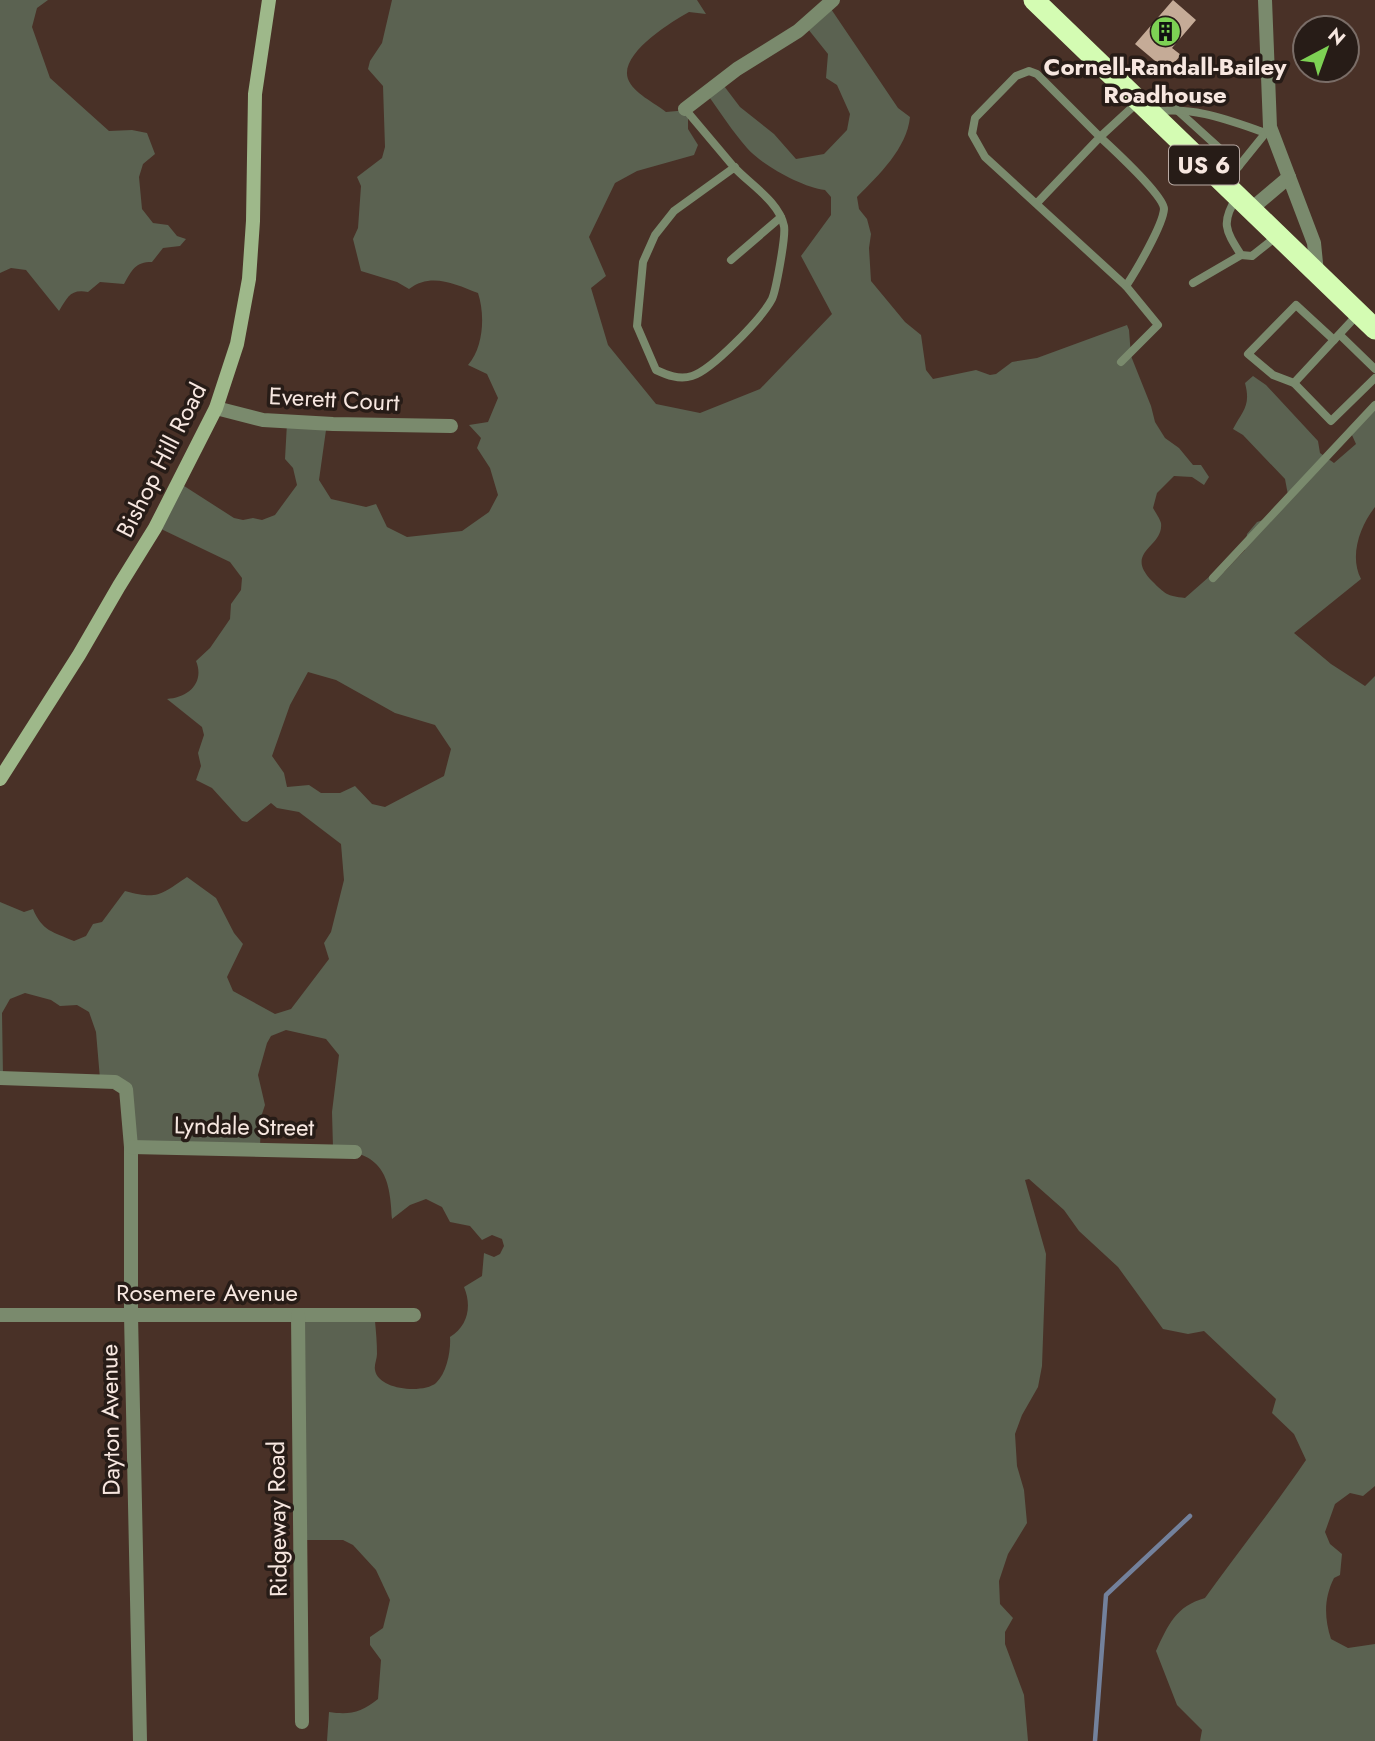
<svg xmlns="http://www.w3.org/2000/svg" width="1375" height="1741" font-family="Jost,sans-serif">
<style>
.green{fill:#5b6251;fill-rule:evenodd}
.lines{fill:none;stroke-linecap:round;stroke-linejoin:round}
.stream{stroke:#73819c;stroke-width:4.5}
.building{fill:#c5ab97}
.lane{stroke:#7a8a6d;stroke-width:8}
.street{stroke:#7a8a6d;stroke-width:14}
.secondary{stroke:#9eb88a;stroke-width:14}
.highway{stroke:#d4fcb3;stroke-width:21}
.labels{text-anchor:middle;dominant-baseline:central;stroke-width:7;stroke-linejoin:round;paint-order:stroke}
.shield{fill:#271c17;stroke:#b9aaa4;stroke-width:2}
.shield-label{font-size:23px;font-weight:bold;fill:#f7e7e0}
.poi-label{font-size:24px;font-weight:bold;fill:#f7e7e0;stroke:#271c17}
.street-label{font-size:24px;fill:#f7e7e0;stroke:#271c17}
</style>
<rect width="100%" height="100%" fill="#493127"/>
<!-- green -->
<g class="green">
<path d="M 0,0 L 48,0 L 37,8 L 32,27 L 50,78 L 109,131 L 132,130 L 147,133 L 155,154 L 143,164 L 139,177 L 142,209 L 153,223 L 168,225 L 177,236 L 186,239 L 180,246 L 163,248 L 152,262 C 135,262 132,270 124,284 L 100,282 L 88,292 C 70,289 68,297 59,311 L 26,270 L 11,268 L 0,273 Z"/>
<path d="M 392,0 L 697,0 L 706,14 L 689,12 C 671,22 619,54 628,79 C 633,93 655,103 666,112 L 688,110 L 688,129 L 698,145 L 694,155 L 637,171 L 615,183 L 589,237 L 606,276 L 591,288 L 608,345 L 656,404 L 700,413 L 760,389 L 832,314 L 801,256 L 831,215 L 831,197 L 825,190 C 802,187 763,166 747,148 C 733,132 720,112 707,94 L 721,82 L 740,107 L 774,134 L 796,159 L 824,154 L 847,130 L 850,114 L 837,85 L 826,78 L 828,54 L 808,29 L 829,6 L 898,108 L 910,117 C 907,148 879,175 857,197 L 859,209 L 867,219 L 871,234 L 869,248 L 871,281 L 905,322 L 921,335 L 926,370 L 933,379 L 976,370 L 990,375 L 996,374 L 1012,362 L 1037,358 L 1127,325 L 1129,330 L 1131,356 L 1151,406 L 1155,422 L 1165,438 L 1179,448 L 1193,465 L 1201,465 L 1209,477 L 1204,485 L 1192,477 L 1174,476 L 1157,493 L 1153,508 C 1156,513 1160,519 1161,523 C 1164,548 1123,551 1152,581 C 1165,594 1167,596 1185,598 L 1210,576 L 1224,572 L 1245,550 L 1247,534 L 1257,522 L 1273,517 L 1288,495 L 1285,479 L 1243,435 L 1233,429 C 1243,410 1251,406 1245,383 L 1253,376 L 1266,385 L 1318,441 L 1320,453 L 1334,463 L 1356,444 L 1351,433 L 1375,410 L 1375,507 C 1360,526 1349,556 1361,579 L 1294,633 L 1331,664 L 1365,686 L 1375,676 L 1375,1486 L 1363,1496 L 1350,1493 L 1335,1504 L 1325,1532 L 1330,1544 L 1342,1554 L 1340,1575 L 1334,1578 C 1324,1598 1324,1617 1331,1639 L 1348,1648 L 1375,1644 L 1375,1741 L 1200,1741 L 1202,1730 L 1177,1705 L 1156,1651 C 1168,1625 1176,1606 1205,1598 C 1238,1552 1274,1507 1306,1460 L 1294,1434 L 1272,1413 L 1276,1399 L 1204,1331 L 1188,1334 L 1163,1329 L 1118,1267 L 1079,1231 L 1064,1210 L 1029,1179 L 1025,1180 L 1046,1254 L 1042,1366 L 1038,1387 L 1022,1415 L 1015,1434 L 1017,1466 L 1024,1490 L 1027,1523 L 1008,1554 L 999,1581 L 1000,1604 L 1013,1618 L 1005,1632 L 1005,1644 L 1024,1695 L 1028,1741 L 327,1741 L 329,1712 C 349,1715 361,1713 378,1699 L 381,1660 L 370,1645 L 370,1637 L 383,1628 L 390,1600 L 376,1570 L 353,1545 L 343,1540 L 303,1540 L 299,1321 L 375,1321 C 376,1332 377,1343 377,1354 C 377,1359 374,1365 375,1370 C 378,1390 423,1394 436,1383 C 447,1373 451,1350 450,1337 C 468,1326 472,1306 464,1287 L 482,1276 L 484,1253 L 494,1257 L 500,1254 L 504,1246 L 502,1239 L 492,1235 L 482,1240 L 470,1226 L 450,1222 L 442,1207 L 426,1199 L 410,1205 L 392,1219 C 390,1173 382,1154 333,1148 L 332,1112 L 339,1055 L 326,1039 L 286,1030 L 271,1036 L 267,1043 L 258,1075 L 265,1105 L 261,1117 L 260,1147 L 133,1146 L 128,1090 L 100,1079 L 96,1032 L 89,1012 L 77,1005 L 60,1006 L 51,1000 L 25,993 L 10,999 L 2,1013 L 3,1076 L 0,1076 L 0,902 L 24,912 L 33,909 C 42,931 53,932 74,941 L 86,936 L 93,924 L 102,922 L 125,891 C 158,900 160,895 187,877 L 216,898 L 234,933 L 243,944 L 227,977 L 233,991 L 275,1014 L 291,1009 L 329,959 L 324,943 L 331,932 L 344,880 L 341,844 L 299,812 L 277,808 L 271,803 L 247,822 L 242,821 L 212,788 L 196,780 L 201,766 L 198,753 L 204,735 L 202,727 L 167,699 C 188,698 205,683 196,661 L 210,648 L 230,619 L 231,604 L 241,590 L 242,578 L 230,562 L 159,528 L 181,484 L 234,518 L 243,520 L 253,518 L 262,520 L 275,515 L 297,485 L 293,468 L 285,459 L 287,423 L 326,430 L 319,480 L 331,499 L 366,507 L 376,504 L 387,527 L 407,537 L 462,531 L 489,512 L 498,495 L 490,468 L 477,448 L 481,438 L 469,425 L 488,422 L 498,398 L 487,374 L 468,365 C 484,347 485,314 478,293 C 455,284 431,272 409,289 L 397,282 L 361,271 L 353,239 L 358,228 L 361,186 L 357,177 L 382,158 L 385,147 L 383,86 L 368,69 L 370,61 L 382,43 ZM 308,672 L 336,680 L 395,713 L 435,725 L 451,749 L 444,776 L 385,807 L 372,804 L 355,786 L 340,793 L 321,793 L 309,785 L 287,787 L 284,773 L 272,756 L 290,705 Z"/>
</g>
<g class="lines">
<!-- stream -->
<path class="stream" d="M 1095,1741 L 1106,1595 L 1190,1516"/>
</g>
<!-- building -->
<path class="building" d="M 1173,0 L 1196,20 L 1172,48 L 1181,55 L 1167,71 L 1135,44 Z"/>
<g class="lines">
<!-- lane -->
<g class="lane">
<path d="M 685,109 C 701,128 717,147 733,166 C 749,184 779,201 784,226 C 786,236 776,290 772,299 C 762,318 712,370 692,376 C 679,380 667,375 656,370 L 637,326 L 643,262 L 655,235 L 674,211 L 735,167"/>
<path d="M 1176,109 L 1239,166"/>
<path d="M 1153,112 C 1194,106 1228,120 1266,133"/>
<path d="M 1226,182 L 1268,130"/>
<path d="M 1237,197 C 1220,223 1226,231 1241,255 L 1252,256 L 1276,237"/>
<path d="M 1037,203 L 1100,137 L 1037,74 L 1029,71 L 1016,76 L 975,118 L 972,134 L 985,157 L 1126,286"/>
<path d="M 731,260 L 781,217"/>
<path d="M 1193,283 L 1241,255"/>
<path d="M 1340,335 L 1375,369"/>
<path d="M 1334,340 L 1296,305 L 1248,354 L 1273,375 L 1294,383 L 1331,421 L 1375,378"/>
<path d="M 1121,362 L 1158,325 L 1126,286 C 1136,271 1163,225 1164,209 C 1164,196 1112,148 1100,137 L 1138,102"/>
<path d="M 1294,383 L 1359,313"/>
<path d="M 1213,578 L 1375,405"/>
</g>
<!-- street -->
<g class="street">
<path d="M 1265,0 L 1270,127 L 1314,243 L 1317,273"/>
<path d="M 685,109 L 737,69 L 798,31 L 833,0"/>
<path d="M 1250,210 L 1289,177"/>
<path d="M 216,408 L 263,420 L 333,424 L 451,426"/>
<path d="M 0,1078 L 115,1082 L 126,1089 L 131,1147 L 131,1315 L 140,1741"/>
<path d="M 131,1147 L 355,1152"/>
<path d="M 0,1315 L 414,1315"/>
<path d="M 298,1315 L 302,1722"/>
</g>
<!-- secondary -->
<path class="secondary" d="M 0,779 L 79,655 L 119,586 L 155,528 L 216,408 L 237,344 L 249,279 L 253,221 L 255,94 L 269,0"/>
<!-- highway -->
<path class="highway" d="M 1034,0 L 1375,329"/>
</g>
<!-- icons -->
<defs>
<symbol id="building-disc" viewBox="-11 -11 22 22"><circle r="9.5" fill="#7dd154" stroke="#271c17"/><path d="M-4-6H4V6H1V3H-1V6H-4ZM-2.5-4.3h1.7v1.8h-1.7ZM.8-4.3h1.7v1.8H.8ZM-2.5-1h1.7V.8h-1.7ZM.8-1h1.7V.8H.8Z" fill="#111"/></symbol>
</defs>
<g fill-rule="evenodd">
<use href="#building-disc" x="1148" y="14" width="35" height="35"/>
</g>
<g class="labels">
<!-- shield labels -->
<rect class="shield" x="1169" y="145.5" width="70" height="39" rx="5"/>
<g class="shield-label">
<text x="1204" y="165">US 6</text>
</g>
<!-- poi labels -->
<g class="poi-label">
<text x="1165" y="66">Cornell-Randall-Bailey<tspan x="1165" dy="28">Roadhouse</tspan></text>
</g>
<!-- street labels -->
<g class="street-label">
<text transform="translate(334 399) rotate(3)">Everett Court</text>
<text transform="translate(161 460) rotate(-63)">Bishop Hill Road</text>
<text transform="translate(244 1126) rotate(1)">Lyndale Street</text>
<text x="207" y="1292">Rosemere Avenue</text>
<text transform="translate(110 1420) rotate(-91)">Dayton Avenue</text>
<text transform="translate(277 1519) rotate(-91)">Ridgeway Road</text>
</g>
</g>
<!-- north arrow -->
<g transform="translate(1326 49) rotate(41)"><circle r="33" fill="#271c17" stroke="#7a6d67" stroke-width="2"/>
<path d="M0-5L12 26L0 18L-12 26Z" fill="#7dd154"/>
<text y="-10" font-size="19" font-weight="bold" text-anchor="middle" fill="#f7e7e0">N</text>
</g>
</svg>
